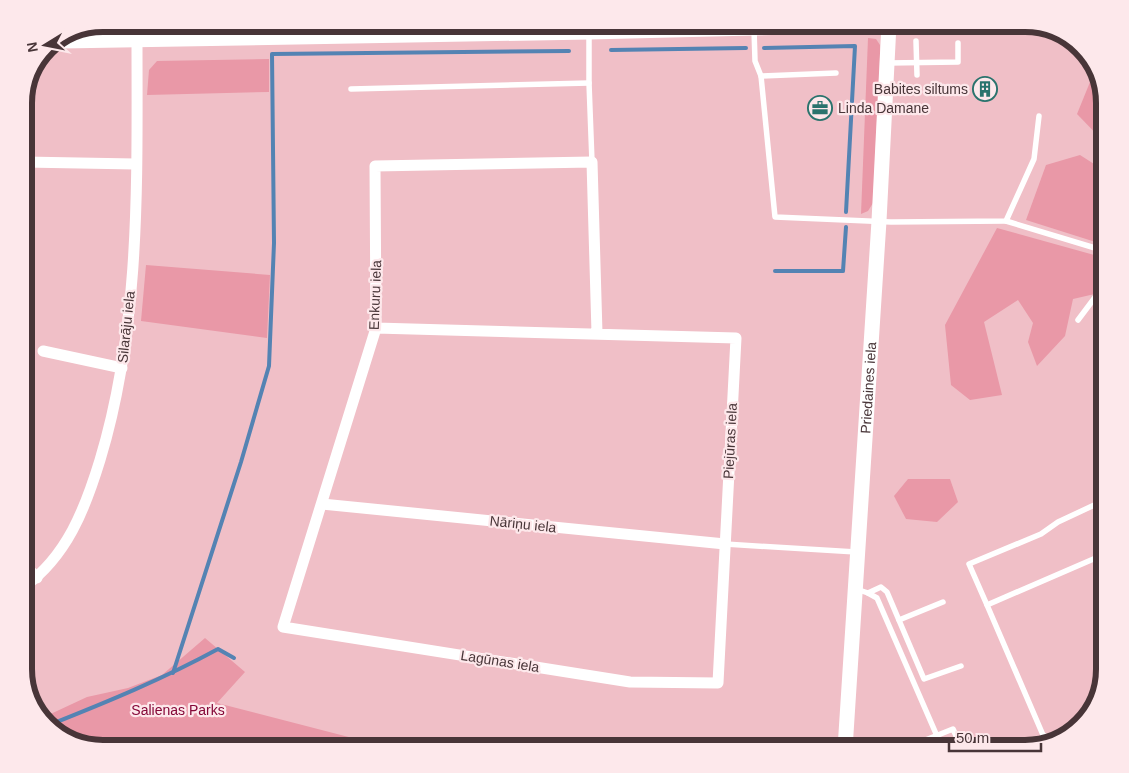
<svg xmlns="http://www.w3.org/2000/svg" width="1129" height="773" font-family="Helvetica,sans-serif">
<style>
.green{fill:#e998a7}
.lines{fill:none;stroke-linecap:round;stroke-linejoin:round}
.stream{stroke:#5483b3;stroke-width:4}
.lane{stroke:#fff;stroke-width:5.5}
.street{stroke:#fff;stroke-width:11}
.secondary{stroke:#fff;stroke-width:15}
.labels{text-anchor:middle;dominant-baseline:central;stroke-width:4.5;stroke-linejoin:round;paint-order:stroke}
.poi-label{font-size:14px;fill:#483538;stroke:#fde8eb;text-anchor:end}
.street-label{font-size:14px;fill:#483538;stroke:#fde8eb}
.park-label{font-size:14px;fill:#850838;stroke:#fde8eb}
.rim{fill:none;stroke:#483538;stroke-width:6}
</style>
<rect width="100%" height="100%" fill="#f0bfc7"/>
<!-- green -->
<g class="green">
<path d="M 868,38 L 876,39 L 880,45 L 880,57 L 873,203 L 868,211 L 861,214 Z"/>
<path d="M 269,59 L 269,92 L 147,95 L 149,70 L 157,61 Z"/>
<path d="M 1097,72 L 1105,103 L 1105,143 L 1077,114 L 1090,82 Z"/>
<path d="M 1080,155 L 1105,171 L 1105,245 L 1026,220 L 1046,165 Z"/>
<path d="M 997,228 L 1105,258 L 1105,279 L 1099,293 L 1073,299 L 1065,336 L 1037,366 L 1028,342 L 1033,323 L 1018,300 L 984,322 L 1002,395 L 970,400 L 951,385 L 945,325 Z"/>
<path d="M 146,265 L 270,275 L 267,338 L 141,321 Z"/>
<path d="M 908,479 L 950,479 L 958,502 L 937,522 L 906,519 L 894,496 Z"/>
<path d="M 205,638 L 245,672 L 217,703 L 395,749 L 103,749 L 59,736 L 42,718 L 87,697 L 128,688 L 162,675 Z"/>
</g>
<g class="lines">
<!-- stream -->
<g class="stream">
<path d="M 764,48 L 855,46 L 846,212"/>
<path d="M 611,50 L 746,48"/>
<path d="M 775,271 L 843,271 L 846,227"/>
<path d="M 173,673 L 241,462 L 269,366 L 274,243 L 272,54 L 569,51"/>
<path d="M 49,725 C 107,702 163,679 218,649 L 234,658"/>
</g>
<!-- lane -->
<g class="lane">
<path d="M 754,29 L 755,61 L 761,76 L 775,217 L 891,222 L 1006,221 L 1034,159 L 1039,116"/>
<path d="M 589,32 L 589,83 L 592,162"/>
<path d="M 916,41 L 917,75"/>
<path d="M 888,63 L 958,62 L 958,43"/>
<path d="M 761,76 L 836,73"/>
<path d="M 351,89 L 589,83"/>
<path d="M 1006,221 L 1105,251"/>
<path d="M 1078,320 L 1105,284"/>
<path d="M 725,544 L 856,552"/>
<path d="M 856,589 L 868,593 L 877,598 L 937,736"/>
<path d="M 868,593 L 881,587 L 887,592 L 924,679 L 961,666"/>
<path d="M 987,605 L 969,564 L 1041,534 L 1058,522 L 1105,500"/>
<path d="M 899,620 L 943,602"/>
<path d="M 1058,741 L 1043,735 L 987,605 L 1105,554"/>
<path d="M 903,749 L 953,729 L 962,749"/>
</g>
<!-- street -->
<g class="street">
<path d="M 199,38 L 200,24"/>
<path d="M 24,162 L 135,164"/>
<path d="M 376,328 L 736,338 L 718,683 L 630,682 L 283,627 L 376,328 L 375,166 L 592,162 L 597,333"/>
<path d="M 43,351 L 122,368"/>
<path d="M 322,504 L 725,544"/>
<path d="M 24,564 L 37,578"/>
<path d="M 24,587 C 67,556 85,509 100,460 C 141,325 137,180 137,40"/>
</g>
<!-- secondary -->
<g class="secondary">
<path d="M 61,41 L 589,32 L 914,24"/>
<path id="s1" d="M 845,749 L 879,221 L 889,24"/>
</g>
</g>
<!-- icons -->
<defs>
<symbol id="building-ring" viewBox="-11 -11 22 22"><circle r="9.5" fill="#fde8eb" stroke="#2a736d" stroke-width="1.5"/><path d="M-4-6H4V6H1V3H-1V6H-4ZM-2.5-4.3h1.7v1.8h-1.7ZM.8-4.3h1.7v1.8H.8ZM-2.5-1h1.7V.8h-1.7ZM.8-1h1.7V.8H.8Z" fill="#2a736d"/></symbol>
<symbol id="office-ring" viewBox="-11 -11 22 22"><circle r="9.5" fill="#fde8eb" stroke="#2a736d" stroke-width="1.5"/><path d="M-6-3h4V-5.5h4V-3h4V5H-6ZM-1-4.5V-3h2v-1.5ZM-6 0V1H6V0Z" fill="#2a736d"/></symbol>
</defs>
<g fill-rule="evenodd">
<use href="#building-ring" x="971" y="75" width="28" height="28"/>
<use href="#office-ring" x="806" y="94" width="28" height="28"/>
</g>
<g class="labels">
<!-- poi labels -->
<g class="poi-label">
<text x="968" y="89">Babites siltums</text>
<text x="838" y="108" text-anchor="start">Linda Damane</text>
</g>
<!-- street labels -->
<g class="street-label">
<text transform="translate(375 295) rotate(-88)">Enkuru iela</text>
<text transform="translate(126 327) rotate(-84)">Silarāju iela</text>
<text stroke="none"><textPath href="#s1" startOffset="362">Priedaines iela</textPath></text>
<text transform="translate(730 441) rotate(-87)">Piejūras iela</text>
<text transform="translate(523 524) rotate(6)">Nāriņu iela</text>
<text transform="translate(500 661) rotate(9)">Lagūnas iela</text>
</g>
<!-- park labels -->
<g class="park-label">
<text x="178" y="710">Salienas Parks</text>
</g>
</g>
<!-- crop -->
<path d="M0 0H1129V773H0ZM103 32H1025A71 71 0 0 1 1096 103V669A71 71 0 0 1 1025 740H103A71 71 0 0 1 32 669V103A71 71 0 0 1 103 32Z" fill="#fde8eb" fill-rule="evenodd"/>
<path class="rim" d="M103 32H1025A71 71 0 0 1 1096 103V669A71 71 0 0 1 1025 740H103A71 71 0 0 1 32 669V103A71 71 0 0 1 103 32Z"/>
<!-- north arrow -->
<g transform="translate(45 45) rotate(260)" stroke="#fde8eb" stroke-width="4" paint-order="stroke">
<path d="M0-4L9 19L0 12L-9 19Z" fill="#483538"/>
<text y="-8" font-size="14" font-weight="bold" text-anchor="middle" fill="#483538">N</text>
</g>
<!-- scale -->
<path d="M949 743v8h92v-8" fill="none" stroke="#483538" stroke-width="2.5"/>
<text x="956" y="743" font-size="15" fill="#483538" stroke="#fde8eb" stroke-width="4" paint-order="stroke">50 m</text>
</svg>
